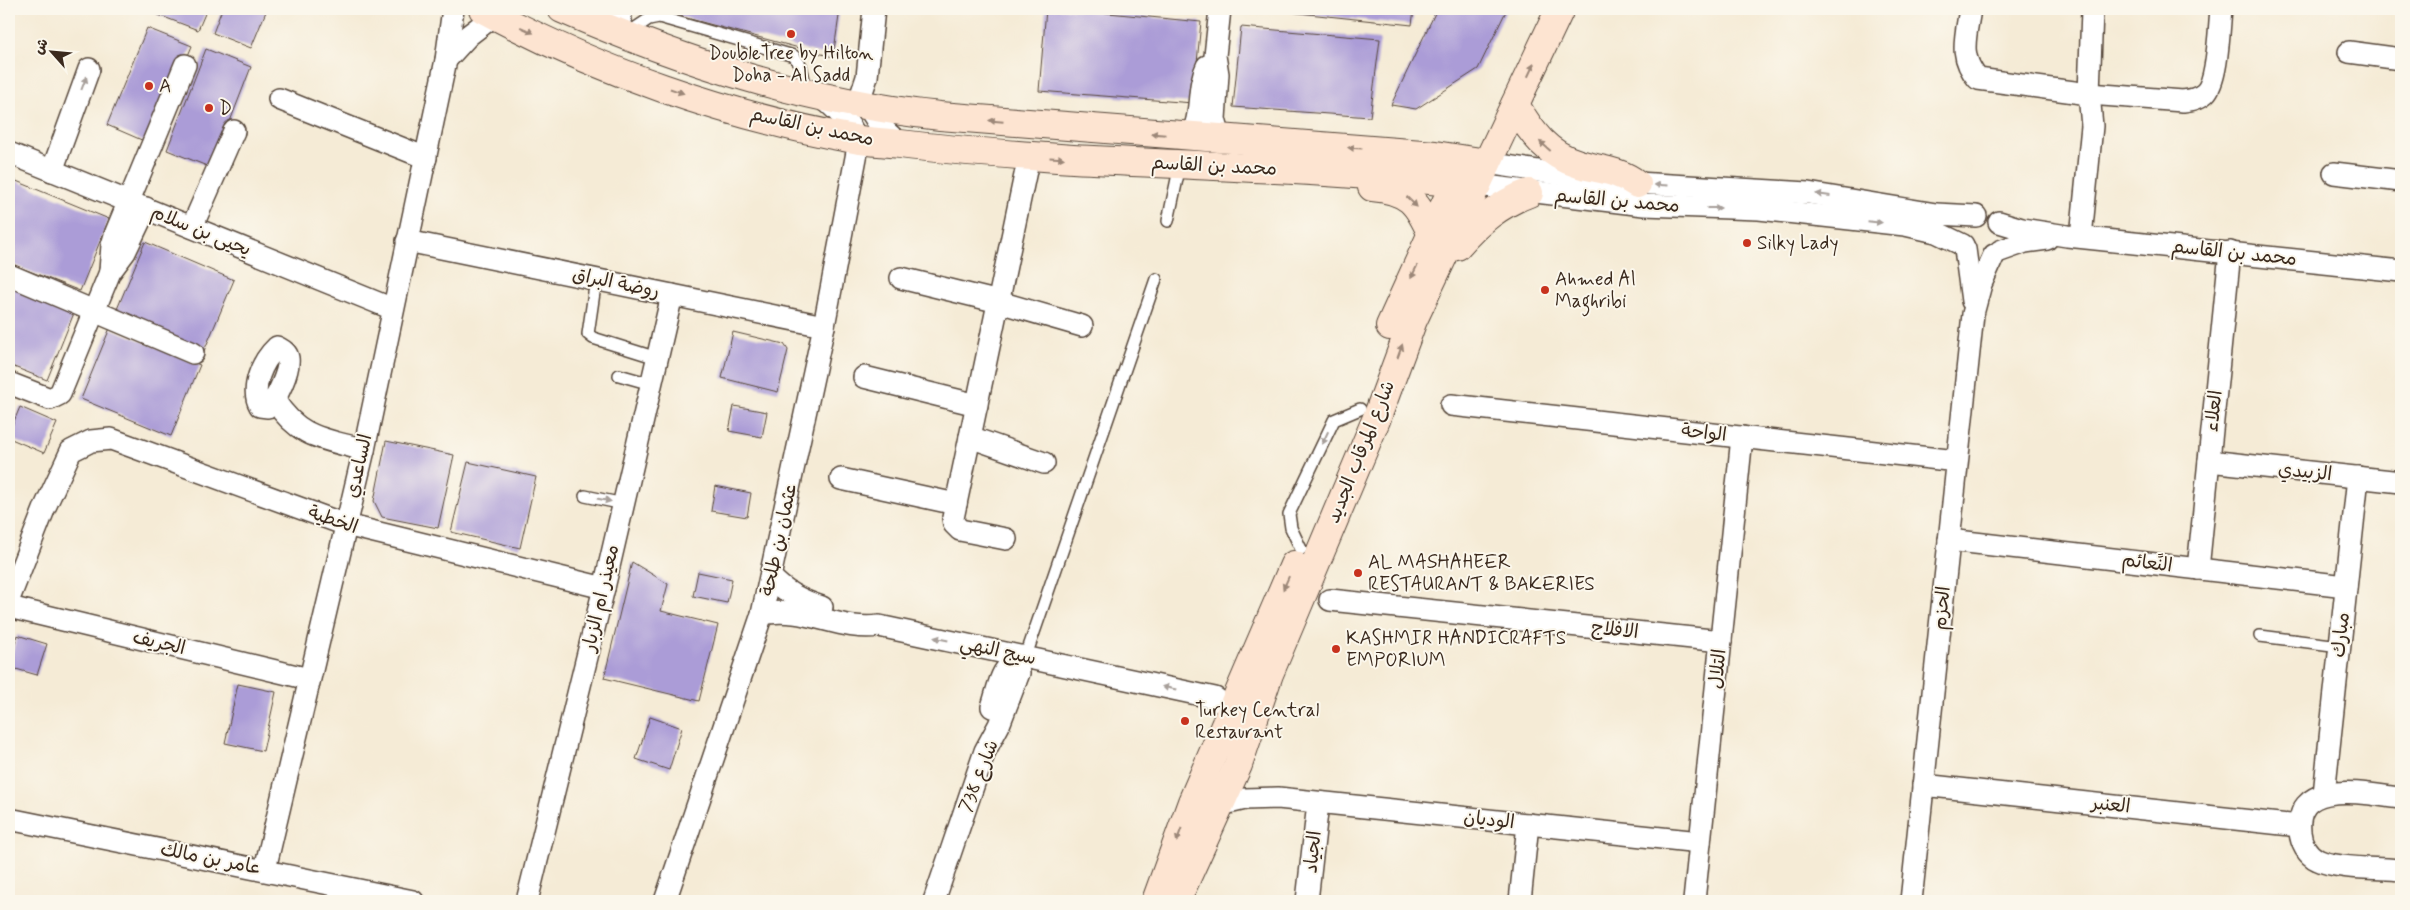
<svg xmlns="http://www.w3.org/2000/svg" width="2410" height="910" font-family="Mynerve,'Playpen Sans Arabic',sans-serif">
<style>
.building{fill:#ab9cd7}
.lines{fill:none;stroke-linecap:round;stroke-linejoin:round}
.lane-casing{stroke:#57473a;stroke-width:14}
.street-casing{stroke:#57473a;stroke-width:24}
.secondary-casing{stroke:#57473a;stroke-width:30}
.lane{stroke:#fff;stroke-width:11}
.street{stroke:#fff;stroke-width:21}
.secondary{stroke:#fde4d1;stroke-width:28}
.oneway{fill:#9c8778}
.oneway2{fill:#a79f9a}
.poi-dot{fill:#c8321e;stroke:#fbf7ec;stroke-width:2}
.labels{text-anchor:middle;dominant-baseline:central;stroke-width:4;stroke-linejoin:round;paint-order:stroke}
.poi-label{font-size:19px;fill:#3b2a1e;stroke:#fbf7ec;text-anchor:start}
.street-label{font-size:19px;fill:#3b2a1e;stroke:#fbf7ec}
</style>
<rect width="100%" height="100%" fill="#fbf7ec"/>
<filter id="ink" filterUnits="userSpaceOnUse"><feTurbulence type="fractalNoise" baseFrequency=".02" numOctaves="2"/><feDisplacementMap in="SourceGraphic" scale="10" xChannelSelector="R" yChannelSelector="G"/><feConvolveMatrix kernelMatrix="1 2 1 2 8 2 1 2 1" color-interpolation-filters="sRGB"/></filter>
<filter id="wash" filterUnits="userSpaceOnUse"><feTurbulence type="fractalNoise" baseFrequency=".0096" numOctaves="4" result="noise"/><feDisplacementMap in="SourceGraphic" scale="20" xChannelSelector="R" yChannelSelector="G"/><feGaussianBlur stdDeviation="1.12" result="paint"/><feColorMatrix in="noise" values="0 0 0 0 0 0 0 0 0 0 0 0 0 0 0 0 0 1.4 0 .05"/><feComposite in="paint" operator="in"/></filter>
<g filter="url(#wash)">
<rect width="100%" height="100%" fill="#f5ebd6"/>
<g id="blocks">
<!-- building -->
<g class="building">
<path d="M 158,9 L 207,9 L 198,30 L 156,14 Z"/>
<path d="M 222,9 L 267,9 L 251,48 L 213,33 Z"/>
<path d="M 661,9 L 840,9 L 833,57 L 660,11 Z"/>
<path d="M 1046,9 L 1067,9 L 1201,22 L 1193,103 L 1039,91 Z"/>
<path d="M 1261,9 L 1414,9 L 1412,25 Z"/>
<path d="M 1437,9 L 1507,9 L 1478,69 L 1416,109 L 1391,105 Z"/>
<path d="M 1241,27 L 1380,39 L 1370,117 L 1233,107 Z"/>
<path d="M 147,28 L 192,46 L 151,144 L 107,125 Z"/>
<path d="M 206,49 L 251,67 L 212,168 L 167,150 Z"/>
<path d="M 9,178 L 109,219 L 80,291 L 9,263 Z"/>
<path d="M 145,242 L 234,280 L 204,351 L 115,314 Z"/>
<path d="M 9,280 L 76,308 L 47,380 L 9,365 Z"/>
<path d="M 110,328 L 200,365 L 171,436 L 81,399 Z"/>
<path d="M 733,332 L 784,344 L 788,350 L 778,392 L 722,378 Z"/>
<path d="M 734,406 L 767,412 L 762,437 L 729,431 Z"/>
<path d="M 20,407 L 57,423 L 44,453 L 9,438 L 9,433 Z"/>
<path d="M 386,441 L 454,455 L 438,528 L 382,517 L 374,501 Z"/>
<path d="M 468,462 L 536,477 L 520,548 L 451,532 Z"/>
<path d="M 715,486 L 751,493 L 747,517 L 711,511 Z"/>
<path d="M 632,562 L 668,584 L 661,611 L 718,625 L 699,701 L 604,678 Z"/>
<path d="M 698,572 L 732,579 L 727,603 L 693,596 Z"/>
<path d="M 17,635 L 47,644 L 37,675 L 9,667 Z"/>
<path d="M 238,684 L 276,692 L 263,751 L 225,743 Z"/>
<path d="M 650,717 L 682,728 L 669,770 L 636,759 Z"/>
</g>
</g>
</g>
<g filter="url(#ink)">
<use href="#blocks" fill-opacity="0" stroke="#57473a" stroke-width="1"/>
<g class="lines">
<defs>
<g id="lane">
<path d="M 628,33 L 649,19 L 659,17 L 794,56 L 801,66 L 807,93"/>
<path d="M 1168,221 L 1180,165"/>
<path d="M 596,279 L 588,334 L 593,338 L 657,358"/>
<path d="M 619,375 L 651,384"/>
<path d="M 585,496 L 624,504"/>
<path d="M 1301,549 L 1291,528 L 1289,514 L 1334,420 L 1360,409"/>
<path d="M 2260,636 L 2340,646"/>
<path d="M 1023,656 L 1029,647 L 1156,279"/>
</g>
<g id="street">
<path d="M 620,9 L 622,33"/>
<path d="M 874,9 L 867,77 L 862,92 L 863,99 L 881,127 L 900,144"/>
<path d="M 1970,9 C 1966,37 1958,56 1978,79 L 2089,94 L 2183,101 C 2191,100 2198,99 2205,93 C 2218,81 2219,28 2221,9"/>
<path d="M 2349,52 L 2401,59"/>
<path d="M 446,60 L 469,35 L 495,15"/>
<path d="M 279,99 L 426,158"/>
<path d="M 1191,137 C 1203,114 1196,88 1207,66"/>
<path d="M 1220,138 L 1215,119 L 1218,74 L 1215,56 L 1220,9"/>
<path d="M 9,153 L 393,309"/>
<path d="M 1487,163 L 1603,181 L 1808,193 L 1936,214 L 1976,216"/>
<path d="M 52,171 L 89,69"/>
<path d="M 2334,173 L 2401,181"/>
<path d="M 1477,185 L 1644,205 L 1759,209 L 1905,225 L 1936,232 L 1963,245"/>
<path d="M 1999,222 L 2022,229 L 2067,236 L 2401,271"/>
<path d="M 192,227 L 234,131"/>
<path d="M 2081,237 L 2092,126 L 2089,94 L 2092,10"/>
<path d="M 407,241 L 824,326"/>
<path d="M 1965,249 L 1972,301"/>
<path d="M 2000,251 L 2025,242 L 2047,239"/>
<path d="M 110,271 L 112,245 L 116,232 L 185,65"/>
<path d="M 9,275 L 193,353"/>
<path d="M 901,278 L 999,302 L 1082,326"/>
<path d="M 277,347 C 282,350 287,352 288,358 C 290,370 277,399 268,407 L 260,406 C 250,388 262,361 277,347 Z"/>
<path d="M 864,377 L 977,405"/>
<path d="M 9,383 L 50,399 L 60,394 L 110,272 L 125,252 L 146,208"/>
<path d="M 275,401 C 300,439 323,438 364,450"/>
<path d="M 1451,405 L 1957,461"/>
<path d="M 970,437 L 1044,463"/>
<path d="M 2209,461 L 2401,482"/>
<path d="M 841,479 L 956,504"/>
<path d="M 1006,539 L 960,530 L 954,524 L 953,518 L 1029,156"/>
<path d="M 1949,540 L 2346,586"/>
<path d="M 2198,569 L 2230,252"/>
<path d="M 771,577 C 785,593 802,601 822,607"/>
<path d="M 9,599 L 45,507 L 71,451 L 91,441 L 111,439 L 346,525 L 604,588"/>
<path d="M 1330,600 L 1721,641"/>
<path d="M 9,607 L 309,679"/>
<path d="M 762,614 C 805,605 839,632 879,626 L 1215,698 L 1230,709"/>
<path d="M 992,707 C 999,686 1000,665 1023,656"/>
<path d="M 1923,785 L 2299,826"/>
<path d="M 2324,794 L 2358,477"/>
<path d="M 2401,798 C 2369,795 2294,776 2300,832 C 2301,843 2307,855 2318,860 C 2335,869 2380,868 2401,870"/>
<path d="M 1220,805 L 1245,799 L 1278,798 L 1700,842"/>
<path d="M 9,819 L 413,901"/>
<path d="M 265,869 L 364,450 L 446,60 L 453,9"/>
<path d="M 527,901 L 604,588 L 672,295"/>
<path d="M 665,901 L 762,614 L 824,326 L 858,147 C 856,127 838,111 824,99"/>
<path d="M 934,901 L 985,751 L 999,725 L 1019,673 L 1017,665 L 1009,654"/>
<path d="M 1307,901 L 1318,803"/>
<path d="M 1520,901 L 1528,824"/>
<path d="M 1694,901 L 1742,437"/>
<path d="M 1911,901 L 1973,314 L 1981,284 L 1994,255"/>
</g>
<g id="secondary">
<path d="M 483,9 C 595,70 728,116 854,139 C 869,142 885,142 900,144 C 957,151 1015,155 1073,159 C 1208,166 1343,170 1477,185"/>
<path d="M 562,9 C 684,62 807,102 940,116 L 1435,155 L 1487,163"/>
<path d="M 1515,105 C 1531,132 1547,155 1579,164 C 1600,170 1619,170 1637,184"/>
<path d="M 1372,187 C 1409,190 1418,203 1432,235"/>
<path d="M 1457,246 C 1478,222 1499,204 1529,193"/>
<path d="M 1390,326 L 1462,167"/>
<path d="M 1156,901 L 1192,802 L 1294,565"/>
<path d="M 1176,901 L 1238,765 L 1269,674 L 1376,420 L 1413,320 L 1560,9"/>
</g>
</defs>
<!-- lane casing -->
<use href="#lane" class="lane-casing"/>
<!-- street casing -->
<use href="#street" class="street-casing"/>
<!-- secondary casing -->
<use href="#secondary" class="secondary-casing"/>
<!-- lane -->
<use href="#lane" class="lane"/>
<!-- street -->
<use href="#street" class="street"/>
<!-- secondary -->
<use href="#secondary" class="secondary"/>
</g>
<!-- one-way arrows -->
<defs><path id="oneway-solid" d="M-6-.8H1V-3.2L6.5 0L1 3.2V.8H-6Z" transform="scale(1.25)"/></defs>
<g class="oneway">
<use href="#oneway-solid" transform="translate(527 30) rotate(25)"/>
<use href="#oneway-solid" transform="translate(1531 70) rotate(-65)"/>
<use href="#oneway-solid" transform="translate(677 91) rotate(19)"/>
<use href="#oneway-solid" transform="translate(996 121) rotate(-175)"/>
<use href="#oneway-solid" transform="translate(1158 134) rotate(-175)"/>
<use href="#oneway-solid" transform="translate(1545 146) rotate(-139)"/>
<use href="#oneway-solid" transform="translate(1355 148) rotate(-176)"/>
<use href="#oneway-solid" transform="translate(1057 158) rotate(3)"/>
<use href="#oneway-solid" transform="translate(1412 202) rotate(44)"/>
<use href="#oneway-solid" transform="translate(1414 272) rotate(116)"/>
<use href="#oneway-solid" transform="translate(1400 351) rotate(-70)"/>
<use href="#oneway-solid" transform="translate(1286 583) rotate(114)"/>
<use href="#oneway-solid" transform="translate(1179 835) rotate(110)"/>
</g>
<g class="oneway2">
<use href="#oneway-solid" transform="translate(84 83) rotate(-69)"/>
<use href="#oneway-solid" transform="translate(1661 185) rotate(-177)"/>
<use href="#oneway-solid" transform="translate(1823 195) rotate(-172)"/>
<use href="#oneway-solid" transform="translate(1714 208)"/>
<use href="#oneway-solid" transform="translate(1875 222) rotate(6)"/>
<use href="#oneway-solid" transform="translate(1325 438) rotate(115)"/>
<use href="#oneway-solid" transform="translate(604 500) rotate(12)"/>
<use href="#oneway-solid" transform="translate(941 639) rotate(-168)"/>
<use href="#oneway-solid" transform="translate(1169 688) rotate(-168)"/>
</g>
</g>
<!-- markers -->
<g class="poi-dot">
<circle cx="791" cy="34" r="5"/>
<circle cx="149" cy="86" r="5"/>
<circle cx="209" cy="108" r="5"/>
<circle cx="1747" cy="243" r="5"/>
<circle cx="1545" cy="290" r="5"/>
<circle cx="1358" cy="573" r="5"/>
<circle cx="1336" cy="649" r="5"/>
<circle cx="1185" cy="721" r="5"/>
</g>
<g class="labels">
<!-- poi labels -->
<g class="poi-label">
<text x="791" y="53" text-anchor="middle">DoubleTree by Hilton<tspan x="791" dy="22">Doha - Al Sadd</tspan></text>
<text x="159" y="86">A</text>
<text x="219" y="108">D</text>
<text x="1757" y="243">Silky Lady</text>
<text x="1555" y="279">Ahmed Al<tspan x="1555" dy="22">Maghribi</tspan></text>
<text x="1368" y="562">AL MASHAHEER<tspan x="1368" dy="22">RESTAURANT &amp; BAKERIES</tspan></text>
<text x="1346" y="638">KASHMIR HANDICRAFTS<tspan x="1346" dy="22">EMPORIUM</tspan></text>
<text x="1195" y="710">Turkey Central<tspan x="1195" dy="22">Restaurant</tspan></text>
</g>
<!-- street labels -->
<g class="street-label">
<text transform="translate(812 127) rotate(12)">محمد بن القاسم</text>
<text transform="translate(1214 166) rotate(3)">محمد بن القاسم</text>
<text transform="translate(1617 201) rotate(5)">محمد بن القاسم</text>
<text transform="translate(201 231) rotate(22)">يحيى بن سلام</text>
<text transform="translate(2234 253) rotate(6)">محمد بن القاسم</text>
<text transform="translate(616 283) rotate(12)">روضة البراق</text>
<text transform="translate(2214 411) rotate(-84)">العلاء</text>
<text transform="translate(1704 433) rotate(6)">الواحة</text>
<text transform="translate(1361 452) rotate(-68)">شارع المرقاب الجديد</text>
<text transform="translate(359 466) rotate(-77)">الساعدي</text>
<text transform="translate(2305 472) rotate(6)">الزبيدي</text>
<text transform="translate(333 520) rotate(19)">الخطية</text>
<text transform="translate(779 540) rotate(-78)">عثمان بن طلحة</text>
<text transform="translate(2147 563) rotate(7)">النًعائم</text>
<text transform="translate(601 598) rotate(-77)">معيذر ام الزبار</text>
<text transform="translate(1942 608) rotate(-84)">الحزم</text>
<text transform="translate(1615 630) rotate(6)">الافلاج</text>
<text transform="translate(2341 635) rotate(-84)">مبارك</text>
<text transform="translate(159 643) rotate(13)">الجريف</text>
<text transform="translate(998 651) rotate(12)">سيج النهي</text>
<text transform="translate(1718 669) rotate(-84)">التلال</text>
<text transform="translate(979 776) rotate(-68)">شارع 738</text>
<text transform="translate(2111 805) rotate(6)">العنبر</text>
<text transform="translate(1489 820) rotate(6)">الوديان</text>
<text transform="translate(1313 852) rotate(-84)">الجياد</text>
<text transform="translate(211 859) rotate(11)">عامر بن مالك</text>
</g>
</g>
<!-- margin -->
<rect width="2410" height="910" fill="none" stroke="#fbf7ec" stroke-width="30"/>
<!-- north arrow -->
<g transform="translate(52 52) rotate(297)" stroke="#fbf7ec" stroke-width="4" paint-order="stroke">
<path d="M0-4L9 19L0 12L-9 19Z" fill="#3b2a1e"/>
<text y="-8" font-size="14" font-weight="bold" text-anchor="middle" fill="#3b2a1e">ش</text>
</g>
</svg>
